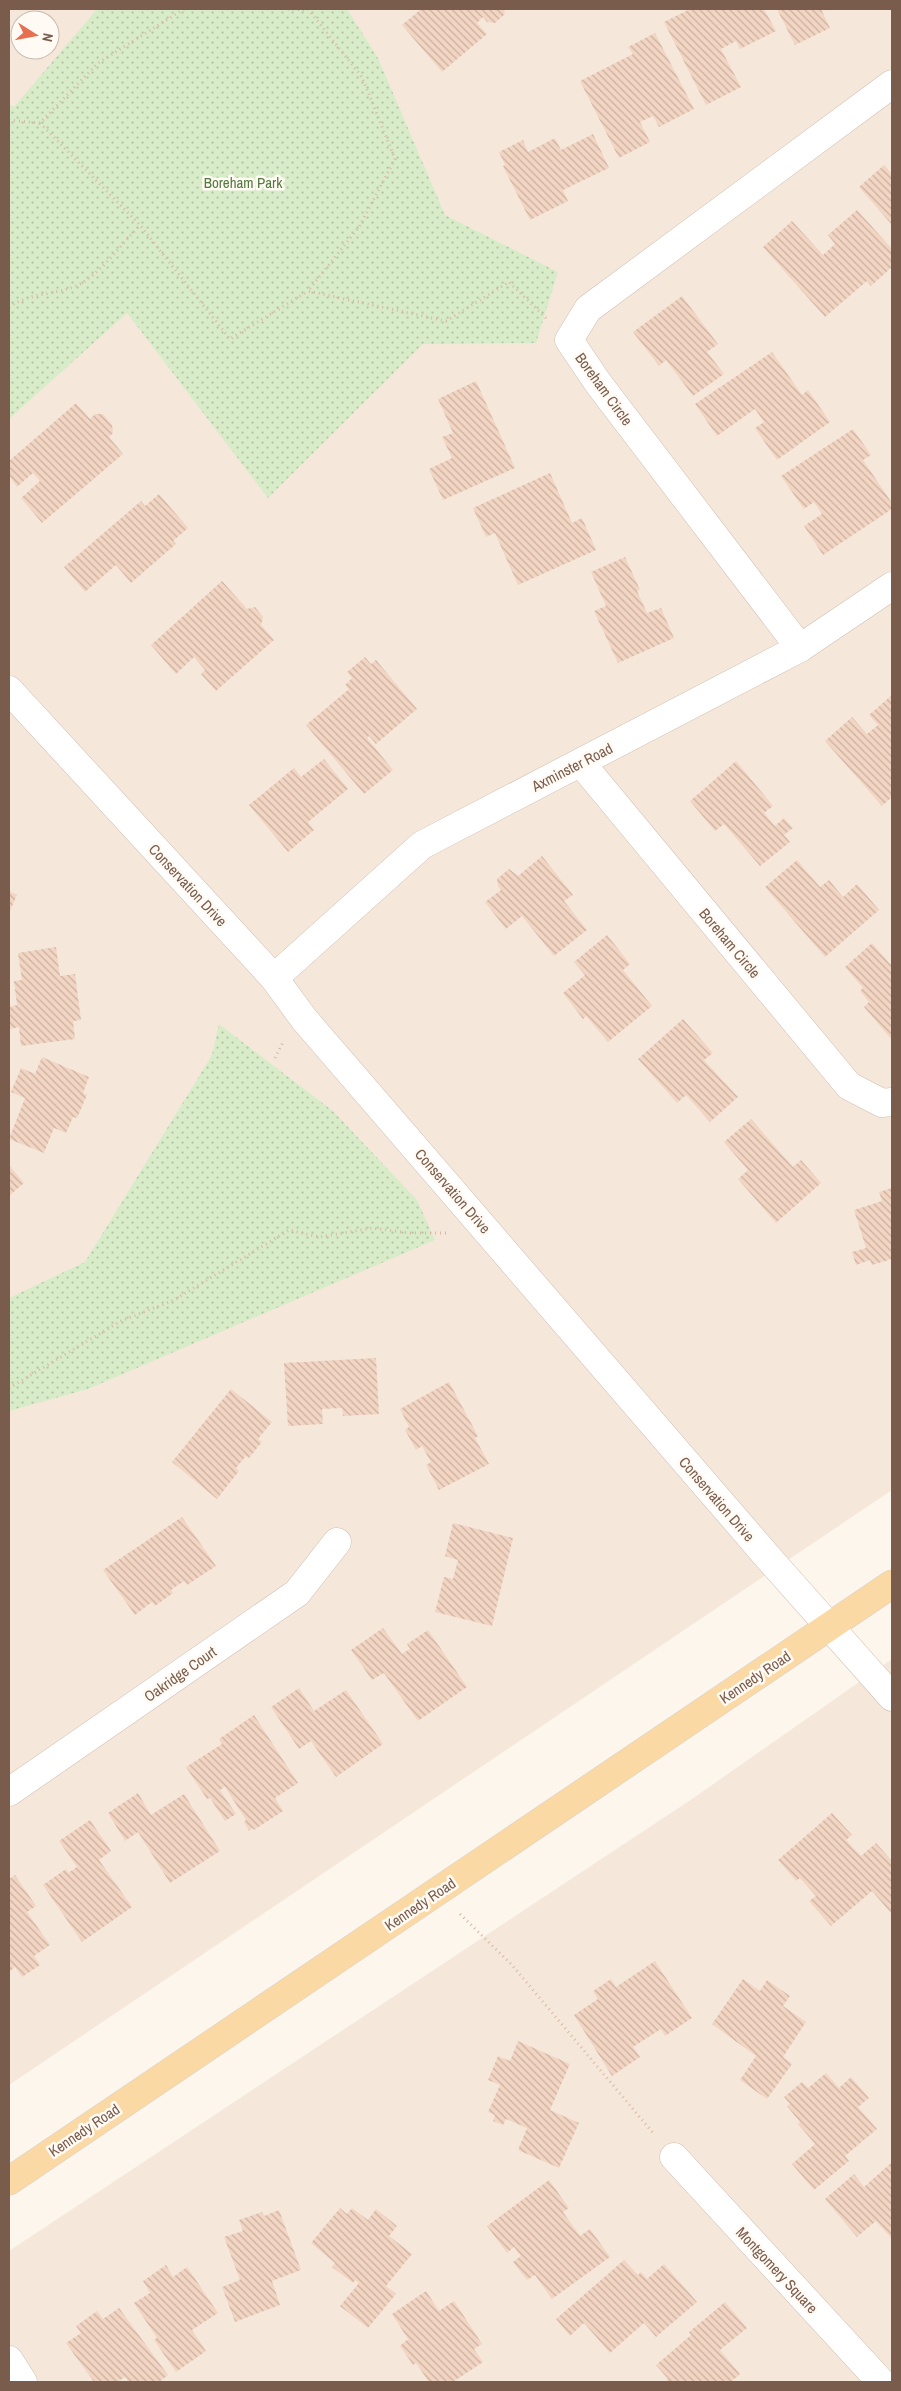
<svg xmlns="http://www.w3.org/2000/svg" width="901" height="2391" font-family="'Archivo Narrow',sans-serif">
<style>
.residential{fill:#f5e8da;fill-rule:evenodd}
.park{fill:url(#park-dots)}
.building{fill:url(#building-back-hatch)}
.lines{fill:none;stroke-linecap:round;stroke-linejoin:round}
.minor-casing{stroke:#d1beb0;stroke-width:29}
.major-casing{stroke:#dad1cd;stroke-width:29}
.path{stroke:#d9b8a5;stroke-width:3;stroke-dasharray:1 4;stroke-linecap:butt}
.minor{stroke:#fff;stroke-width:28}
.major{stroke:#fbd9a5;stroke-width:28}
.labels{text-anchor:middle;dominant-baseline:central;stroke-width:5;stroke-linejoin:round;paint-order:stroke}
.park-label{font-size:15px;fill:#537a41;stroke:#fffaf3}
.street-label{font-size:15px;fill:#7a5c4d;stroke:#fffaf3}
</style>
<defs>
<pattern id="park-dots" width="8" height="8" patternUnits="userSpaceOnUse" patternTransform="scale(1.25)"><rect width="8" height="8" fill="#d8ecc9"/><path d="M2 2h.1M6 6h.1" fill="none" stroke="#b4c2a5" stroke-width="1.8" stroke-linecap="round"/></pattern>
<pattern id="building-back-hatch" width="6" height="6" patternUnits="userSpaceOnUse" patternTransform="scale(1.25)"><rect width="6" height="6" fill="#f3d5c3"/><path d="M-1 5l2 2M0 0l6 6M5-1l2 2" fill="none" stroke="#cab0a1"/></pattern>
</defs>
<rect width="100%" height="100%" fill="#fdf6ec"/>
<!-- residential -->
<g class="residential">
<path d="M 9,9 L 892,9 L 892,1490 L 9,2085 ZM 20,20 L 50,20 L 50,50 L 20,50 Z"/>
<path d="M 892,1659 L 892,2382 L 9,2382 L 9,2251 L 692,1799 Z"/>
</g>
<!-- park -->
<g class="park">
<path d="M 97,9 L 347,9 L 378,58 L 445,215 L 558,272 L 536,343 L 423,344 L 268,498 L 127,313 L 9,419 L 9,104 L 14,107 Z"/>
<path d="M 219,1024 L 333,1111 L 417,1200 L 435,1240 L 88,1389 L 9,1411 L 9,1298 L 85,1262 L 212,1055 Z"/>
</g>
<!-- building -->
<g class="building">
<path d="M 421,9 L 504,9 L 505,14 L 495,23 L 487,22 L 483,17 L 477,23 L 487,34 L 442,72 L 402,25 Z"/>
<path d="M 690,9 L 764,9 L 776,31 L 740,49 L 736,41 L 721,49 L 741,87 L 706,105 L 664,22 Z"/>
<path d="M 777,9 L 821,9 L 830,28 L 795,45 Z"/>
<path d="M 655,33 L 694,109 L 659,127 L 653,116 L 640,122 L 650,142 L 619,158 L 580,81 L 633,54 L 628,47 Z"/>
<path d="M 593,134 L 609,168 L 563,190 L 568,201 L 530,220 L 503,166 L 505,165 L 499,152 L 523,140 L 528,152 L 555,138 L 561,150 Z"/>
<path d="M 884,165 L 892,174 L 892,225 L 859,187 Z"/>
<path d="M 857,210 L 892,249 L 892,267 L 871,286 L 867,281 L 825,317 L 763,247 L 792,221 L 823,255 L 835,244 L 828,235 Z"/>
<path d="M 682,296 L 718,344 L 707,352 L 724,374 L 693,396 L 666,360 L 659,366 L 633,332 Z"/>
<path d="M 772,352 L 802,395 L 808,390 L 830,422 L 777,460 L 755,428 L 764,422 L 755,409 L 717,436 L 695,404 Z"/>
<path d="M 476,381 L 515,468 L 443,500 L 429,469 L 452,458 L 442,437 L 453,433 L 438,399 Z"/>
<path d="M 76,403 L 90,419 L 95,414 L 103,414 L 112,425 L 113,433 L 109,437 L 123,454 L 42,523 L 21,498 L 40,481 L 33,473 L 17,487 L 9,476 L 9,461 Z"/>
<path d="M 853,429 L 871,455 L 863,460 L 892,503 L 892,509 L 823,555 L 804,526 L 822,514 L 814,502 L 804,509 L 781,476 Z"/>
<path d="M 550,473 L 572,523 L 582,518 L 596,550 L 518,585 L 495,533 L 486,537 L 473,508 Z"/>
<path d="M 159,494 L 188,528 L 173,541 L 176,544 L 131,583 L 116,565 L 85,592 L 64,567 L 141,501 L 145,506 Z"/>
<path d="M 625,557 L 640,590 L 637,591 L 647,613 L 661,608 L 674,638 L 618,663 L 594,611 L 606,606 L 591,572 Z"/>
<path d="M 222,581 L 247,609 L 255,607 L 263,617 L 261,625 L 274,640 L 216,691 L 201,674 L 205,670 L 194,657 L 176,674 L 151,645 Z"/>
<path d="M 365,657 L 371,664 L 376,660 L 417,709 L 376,744 L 369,736 L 367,738 L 393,770 L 364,794 L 306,725 L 349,689 L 345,685 L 352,678 L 347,672 Z"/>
<path d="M 892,695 L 892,797 L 882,806 L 825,741 L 852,717 L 867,734 L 878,725 L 869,715 Z"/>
<path d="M 324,759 L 348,789 L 308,822 L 314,830 L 288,852 L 249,805 L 294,768 L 301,777 Z"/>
<path d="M 736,761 L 773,806 L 764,813 L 775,826 L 784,818 L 793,828 L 784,835 L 790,842 L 760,866 L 724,824 L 715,831 L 690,801 Z"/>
<path d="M 542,856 L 573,895 L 564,901 L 587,930 L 554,956 L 522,916 L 506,929 L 485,902 L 501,890 L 498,886 L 497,879 L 509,869 L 518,876 Z"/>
<path d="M 797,860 L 820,887 L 829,880 L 843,897 L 857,884 L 879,910 L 825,957 L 765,887 Z"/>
<path d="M 9,891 L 17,895 L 9,913 Z"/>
<path d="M 607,935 L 630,964 L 623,970 L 652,1006 L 608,1042 L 586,1016 L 583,1019 L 563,993 L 585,975 L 574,962 Z"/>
<path d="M 872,943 L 890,964 L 892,963 L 892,1040 L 864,1007 L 869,1002 L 860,991 L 863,988 L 845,967 Z"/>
<path d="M 56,947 L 60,976 L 75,974 L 81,1020 L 73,1021 L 75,1039 L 21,1046 L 19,1027 L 10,1029 L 9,1019 L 9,1007 L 17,1005 L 14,981 L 22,980 L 18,953 Z"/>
<path d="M 683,1019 L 713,1053 L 704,1060 L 738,1097 L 710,1122 L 686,1095 L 677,1103 L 638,1059 Z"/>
<path d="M 42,1057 L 89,1077 L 83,1093 L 87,1095 L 77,1118 L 73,1117 L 66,1133 L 54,1128 L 44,1153 L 9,1139 L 25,1098 L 11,1092 L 21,1068 L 35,1074 Z"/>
<path d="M 751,1119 L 793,1167 L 801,1160 L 821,1183 L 776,1223 L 738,1179 L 748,1170 L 724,1142 Z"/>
<path d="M 9,1165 L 24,1183 L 9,1196 Z"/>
<path d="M 892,1188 L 892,1259 L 872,1265 L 870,1260 L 856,1265 L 852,1252 L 866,1248 L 854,1210 L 882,1201 L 879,1192 Z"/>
<path d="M 376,1358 L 379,1414 L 343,1416 L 342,1408 L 322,1409 L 323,1424 L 288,1426 L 284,1363 Z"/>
<path d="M 449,1382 L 478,1436 L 475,1438 L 489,1464 L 439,1490 L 426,1465 L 431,1462 L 422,1446 L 416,1450 L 405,1430 L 409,1427 L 400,1409 Z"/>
<path d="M 231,1389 L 272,1422 L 258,1439 L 262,1442 L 249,1458 L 246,1456 L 236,1468 L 239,1471 L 217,1499 L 172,1462 Z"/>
<path d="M 182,1517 L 216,1566 L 187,1585 L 184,1581 L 171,1590 L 173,1593 L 155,1606 L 152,1602 L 135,1615 L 103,1570 Z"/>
<path d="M 453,1523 L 513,1538 L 492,1626 L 435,1612 L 444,1577 L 453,1579 L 458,1560 L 445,1556 Z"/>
<path d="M 383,1628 L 402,1654 L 410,1649 L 407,1644 L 428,1630 L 467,1687 L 418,1721 L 384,1673 L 372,1680 L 351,1650 Z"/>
<path d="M 299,1688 L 314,1711 L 346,1690 L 383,1744 L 336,1777 L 311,1741 L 299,1749 L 271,1707 Z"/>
<path d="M 254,1715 L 298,1783 L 275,1798 L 283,1811 L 254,1830 L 253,1828 L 249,1831 L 244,1822 L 246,1820 L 225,1787 L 220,1790 L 236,1814 L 225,1821 L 210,1798 L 207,1799 L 186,1767 L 222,1744 L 219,1739 Z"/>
<path d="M 138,1793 L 151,1815 L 184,1794 L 220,1851 L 170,1883 L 138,1832 L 125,1841 L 108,1813 Z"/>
<path d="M 832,1813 L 852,1835 L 846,1840 L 861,1856 L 876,1843 L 892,1861 L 891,1913 L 872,1891 L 831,1926 L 809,1901 L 816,1896 L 800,1878 L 796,1881 L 778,1860 Z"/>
<path d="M 90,1820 L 111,1851 L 99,1860 L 132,1907 L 82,1942 L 43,1885 L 66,1869 L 68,1873 L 77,1867 L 59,1841 Z"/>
<path d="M 15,1875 L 36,1906 L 27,1912 L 50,1945 L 34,1956 L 40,1965 L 22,1977 L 15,1967 L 9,1972 L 9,1879 Z"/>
<path d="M 655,1961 L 692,2018 L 665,2036 L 661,2029 L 633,2047 L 640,2057 L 612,2076 L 574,2015 L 598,1999 L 593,1991 L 611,1979 L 616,1987 Z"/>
<path d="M 743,1979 L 760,1991 L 767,1980 L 790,1996 L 783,2006 L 806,2022 L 783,2057 L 792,2064 L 767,2099 L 740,2080 L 756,2056 L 712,2024 Z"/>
<path d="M 518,2041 L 570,2064 L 550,2110 L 579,2123 L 559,2168 L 518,2150 L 527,2128 L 506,2119 L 503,2125 L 493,2121 L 495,2115 L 488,2112 L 500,2085 L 488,2080 L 498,2056 L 510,2061 Z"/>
<path d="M 826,2073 L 839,2088 L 851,2077 L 869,2098 L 858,2107 L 877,2129 L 845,2156 L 849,2161 L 814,2190 L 792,2164 L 815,2144 L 798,2124 L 800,2122 L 787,2106 L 790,2104 L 784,2097 L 802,2082 L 808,2088 Z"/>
<path d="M 892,2162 L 892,2239 L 876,2221 L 857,2237 L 825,2199 L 854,2174 L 864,2187 Z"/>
<path d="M 549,2180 L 569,2208 L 563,2212 L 580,2236 L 590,2229 L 610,2257 L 552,2299 L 535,2275 L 527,2280 L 513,2262 L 521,2256 L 514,2247 L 507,2253 L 487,2226 Z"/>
<path d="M 340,2208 L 347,2214 L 352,2208 L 368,2220 L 376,2209 L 397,2226 L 389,2236 L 412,2254 L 386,2286 L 396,2294 L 368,2328 L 340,2306 L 359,2283 L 355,2280 L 353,2283 L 332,2267 L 335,2263 L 311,2243 Z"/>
<path d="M 279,2210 L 301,2270 L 272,2281 L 280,2305 L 235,2322 L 222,2287 L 240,2280 L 224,2237 L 243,2231 L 239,2220 L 262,2212 L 264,2216 Z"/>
<path d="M 624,2260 L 638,2275 L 641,2272 L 647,2279 L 664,2264 L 697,2302 L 656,2337 L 644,2323 L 610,2353 L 584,2323 L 570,2336 L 556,2319 Z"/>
<path d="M 166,2265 L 173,2277 L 187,2267 L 218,2313 L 192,2330 L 206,2351 L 176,2372 L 154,2340 L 157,2338 L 134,2303 L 150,2293 L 143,2281 Z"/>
<path d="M 426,2291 L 439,2311 L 454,2301 L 482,2344 L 474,2349 L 483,2362 L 453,2382 L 429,2382 L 416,2363 L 413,2365 L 400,2346 L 408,2339 L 392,2314 Z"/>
<path d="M 725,2302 L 747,2328 L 720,2350 L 740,2374 L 731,2382 L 665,2382 L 668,2379 L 656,2365 L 691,2335 L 689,2332 Z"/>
<path d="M 119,2308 L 168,2375 L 159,2382 L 129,2382 L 125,2377 L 117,2382 L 94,2382 L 66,2343 L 81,2333 L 76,2326 L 97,2311 L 103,2319 Z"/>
</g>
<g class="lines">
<defs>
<g id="minor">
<path d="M 800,648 L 598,383 L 569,340 L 588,309 L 892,84"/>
<path d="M 9,690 L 274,978 L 304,1019 L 772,1562 L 892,1697"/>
<path d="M 581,763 L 849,1086 L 882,1103 L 892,1102"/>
<path d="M 274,978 L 422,845 L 800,648 L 892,586"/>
<path d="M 9,1792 L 297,1593 L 337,1542"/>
<path d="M 674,2157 L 881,2382"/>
<path d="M 9,2360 L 23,2382"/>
</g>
<path id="major" d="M 9,2181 L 892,1584"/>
</defs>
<!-- minor casing -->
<use href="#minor" class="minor-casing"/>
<!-- major casing -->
<use href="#major" class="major-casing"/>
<!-- path -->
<g class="path">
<path d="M 184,9 L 98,63 L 40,123 L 140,225 L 230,339 L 308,291"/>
<path d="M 288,9 L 308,10"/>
<path d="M 308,9 L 362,77 L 395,159 L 359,227 L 308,291 L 446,321 L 509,282 L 547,319"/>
<path d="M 9,120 L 40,123"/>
<path d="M 9,307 C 30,292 61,295 82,283 C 104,269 122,244 140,225"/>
<path d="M 275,1058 L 283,1042"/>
<path d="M 9,1388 L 121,1321 L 174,1300 L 289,1230 L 320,1237 L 372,1228 L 410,1233 L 446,1233"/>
<path d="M 460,1914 L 512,1965 L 654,2134"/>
</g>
<!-- minor -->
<use href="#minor" class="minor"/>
<!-- major -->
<use href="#major" class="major"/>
</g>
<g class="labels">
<!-- park labels -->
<g class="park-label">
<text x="243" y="182">Boreham Park</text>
</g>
<!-- street labels -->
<g class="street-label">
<text transform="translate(604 389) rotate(54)">Boreham Circle</text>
<text transform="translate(572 767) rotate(-27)">Axminster Road</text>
<text transform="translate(188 885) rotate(47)">Conservation Drive</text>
<text transform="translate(730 943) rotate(50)">Boreham Circle</text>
<text transform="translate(453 1191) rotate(49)">Conservation Drive</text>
<text transform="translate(717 1499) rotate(49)">Conservation Drive</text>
<text transform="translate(180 1674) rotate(-35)">Oakridge Court</text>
<text transform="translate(755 1677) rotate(-34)">Kennedy Road</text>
<text transform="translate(420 1904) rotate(-34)">Kennedy Road</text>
<text transform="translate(84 2130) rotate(-34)">Kennedy Road</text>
<text transform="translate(777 2270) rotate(47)">Montgomery Square</text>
</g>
</g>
<!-- border -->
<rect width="901" height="2391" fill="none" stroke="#7a5c4d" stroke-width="20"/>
<!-- north arrow -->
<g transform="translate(35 35) rotate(101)"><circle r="24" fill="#fffaf3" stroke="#cabbb1"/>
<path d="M0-4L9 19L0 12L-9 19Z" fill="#e76f51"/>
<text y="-8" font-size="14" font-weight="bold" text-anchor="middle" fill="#7a5c4d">N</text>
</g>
</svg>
